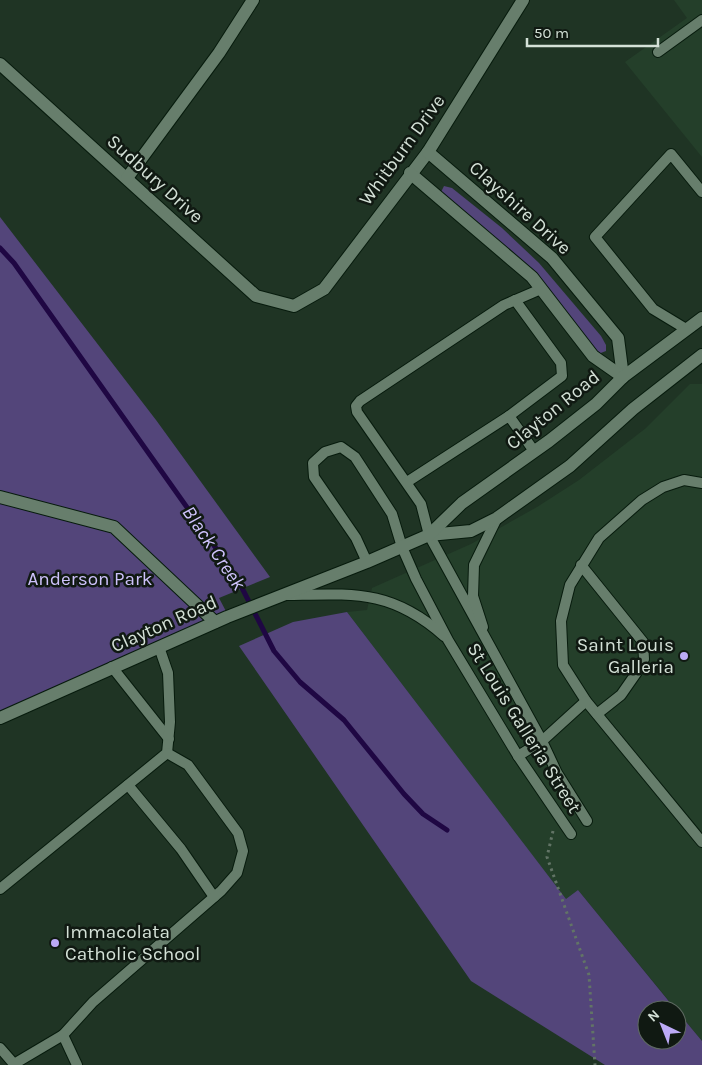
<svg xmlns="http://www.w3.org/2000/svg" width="702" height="1065" font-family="Karla,sans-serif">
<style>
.built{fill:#243f2a}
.green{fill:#53457a}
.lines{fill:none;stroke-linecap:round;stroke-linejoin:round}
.stream{stroke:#1f0743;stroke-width:5}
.service-casing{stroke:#071b0d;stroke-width:12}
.minor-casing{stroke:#071b0d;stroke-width:14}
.secondary-casing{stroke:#071b0d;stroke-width:14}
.path{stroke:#627466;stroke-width:3;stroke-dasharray:2.5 4;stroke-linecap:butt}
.service{stroke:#677e6c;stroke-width:10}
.minor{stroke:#677e6c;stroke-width:12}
.secondary{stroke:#677e6c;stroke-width:12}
.poi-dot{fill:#bcaaf6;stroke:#101912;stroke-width:2}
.labels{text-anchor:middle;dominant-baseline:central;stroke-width:5;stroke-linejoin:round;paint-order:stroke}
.street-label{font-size:19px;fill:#d4e1d7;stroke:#101912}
.park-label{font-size:19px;fill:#cdc1fa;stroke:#101912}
.poi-label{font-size:19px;fill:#d4e1d7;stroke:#101912;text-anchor:end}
.water-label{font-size:20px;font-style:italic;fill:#cfc3fc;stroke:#101912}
</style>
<rect width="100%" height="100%" fill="#1f3424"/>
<!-- built -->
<g class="built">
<path d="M 674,0 L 702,0 L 702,157 L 625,62 L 687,18 Z"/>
<path d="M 690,384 L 702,384 L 702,1041 L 578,890 L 566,900 L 347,612 L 367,610 L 372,588 L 471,544 L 537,507 L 579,480 L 646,428 Z"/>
</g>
<!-- green -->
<g class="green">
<path d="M 444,186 L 452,188 L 502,228 L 539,263 L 601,336 L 606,345 L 606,351 L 598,354 L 441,192 Z"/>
<path d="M 0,217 L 156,420 L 270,577 L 219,598 L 229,617 L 0,718 Z"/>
<path d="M 347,612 L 566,899 L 578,890 L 676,1010 L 647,1010 L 647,1040 L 677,1040 L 677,1011 L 702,1041 L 702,1065 L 605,1065 L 471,981 L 239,646 L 293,622 Z"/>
</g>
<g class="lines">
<!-- stream -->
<path class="stream" d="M 0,248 L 14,263 L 237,578 L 274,651 L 300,682 L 344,720 L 404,794 L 423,814 L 447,830"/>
<defs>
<g id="service">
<path d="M 658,52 L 702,20"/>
<path d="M 541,289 L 504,305 L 360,401 L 356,406 L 357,412 L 421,504 L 429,535 L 542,741 L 557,773 L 587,821"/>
<path d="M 686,329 L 653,309 L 595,237 L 671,154 L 702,192"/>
<path d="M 509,416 L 562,376 L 561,363 L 515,300"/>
<path d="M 407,482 L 509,416 L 534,451"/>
<path d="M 702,483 L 684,480 L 663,487 L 642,500 L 599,538 L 570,585 L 561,621 L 563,665 L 586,701 L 702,842"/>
<path d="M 367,562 L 356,538 L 314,477 L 313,463 L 325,452 L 341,447 L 355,457 L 392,514 L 402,547 L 416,579 L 448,640 L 518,756 L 571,834"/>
<path d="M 581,565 L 643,642 L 644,659 L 637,672 L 621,695 L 597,714"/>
<path d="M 287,595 C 353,594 391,589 444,636"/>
<path d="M 483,627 L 473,596 L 474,565 L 497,518"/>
<path d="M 112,667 L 169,739"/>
<path d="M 518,756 L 542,741 L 586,701"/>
<path d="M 128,785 L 181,849 L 214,897"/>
<path d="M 0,889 L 167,753 L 170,722 L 168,673 L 159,647"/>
<path d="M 63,1035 L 93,1002 L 221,891 L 237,873 L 243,851 L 238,833 L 188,765 L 167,753"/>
<path d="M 0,1048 L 14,1064 L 63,1035 L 77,1065"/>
</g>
<g id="minor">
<path d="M 0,64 L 256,296 L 294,306 L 324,289 L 428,152 L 523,0"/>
<path d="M 428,152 L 552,258 L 618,338 L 623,377"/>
<path d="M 410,173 L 532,277 L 593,356 L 623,377"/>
<path d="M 127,178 L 219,53 L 253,0"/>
<path d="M 0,497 L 114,527 L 215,622"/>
</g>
<g id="secondary">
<path d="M 429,535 L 471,531 L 497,518 L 570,466 L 633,409 L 702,355"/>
<path d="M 0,718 L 227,617 L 367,562 L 429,535 L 462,503 L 549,441 L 596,404 L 623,377 L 702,318"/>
</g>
</defs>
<!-- service casing -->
<use href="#service" class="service-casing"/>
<!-- minor casing -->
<use href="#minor" class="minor-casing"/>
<!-- secondary casing -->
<use href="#secondary" class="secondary-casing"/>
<!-- path -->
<path class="path" d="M 553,831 L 547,857 L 589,975 L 595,1065"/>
<!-- service -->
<use href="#service" class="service"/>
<!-- minor -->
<use href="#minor" class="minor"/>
<!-- secondary -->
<use href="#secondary" class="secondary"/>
</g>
<!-- markers -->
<g class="poi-dot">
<circle cx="684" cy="656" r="5"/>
<circle cx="55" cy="943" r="5"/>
</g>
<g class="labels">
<!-- street labels -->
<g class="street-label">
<text transform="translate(402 150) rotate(-54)">Whitburn Drive</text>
<text transform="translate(155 179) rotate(42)">Sudbury Drive</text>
<text transform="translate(520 208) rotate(42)">Clayshire Drive</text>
<text transform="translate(553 410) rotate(-39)">Clayton Road</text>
<text transform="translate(164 624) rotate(-24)">Clayton Road</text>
<text transform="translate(524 728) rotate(58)">St Louis Galleria Street</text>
</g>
<!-- park labels -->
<g class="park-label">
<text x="90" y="579">Anderson Park</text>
</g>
<!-- poi labels -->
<g class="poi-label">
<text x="674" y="645">Saint Louis<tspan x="674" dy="22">Galleria</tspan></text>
<text x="65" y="932" text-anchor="start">Immacolata<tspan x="65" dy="22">Catholic School</tspan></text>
</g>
<!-- water labels -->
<g class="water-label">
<text transform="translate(214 548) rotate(56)">Black Creek</text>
</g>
</g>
<!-- north arrow -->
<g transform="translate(662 1025) rotate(317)"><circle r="24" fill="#101912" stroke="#5e6961"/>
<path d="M0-4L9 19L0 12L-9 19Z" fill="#bcaaf6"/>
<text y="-8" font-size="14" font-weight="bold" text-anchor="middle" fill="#d4e1d7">N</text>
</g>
<!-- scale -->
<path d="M527 38v8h131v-8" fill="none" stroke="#d4e1d7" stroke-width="2.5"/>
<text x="534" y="38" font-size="15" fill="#d4e1d7" stroke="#101912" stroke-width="4" paint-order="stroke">50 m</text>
</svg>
